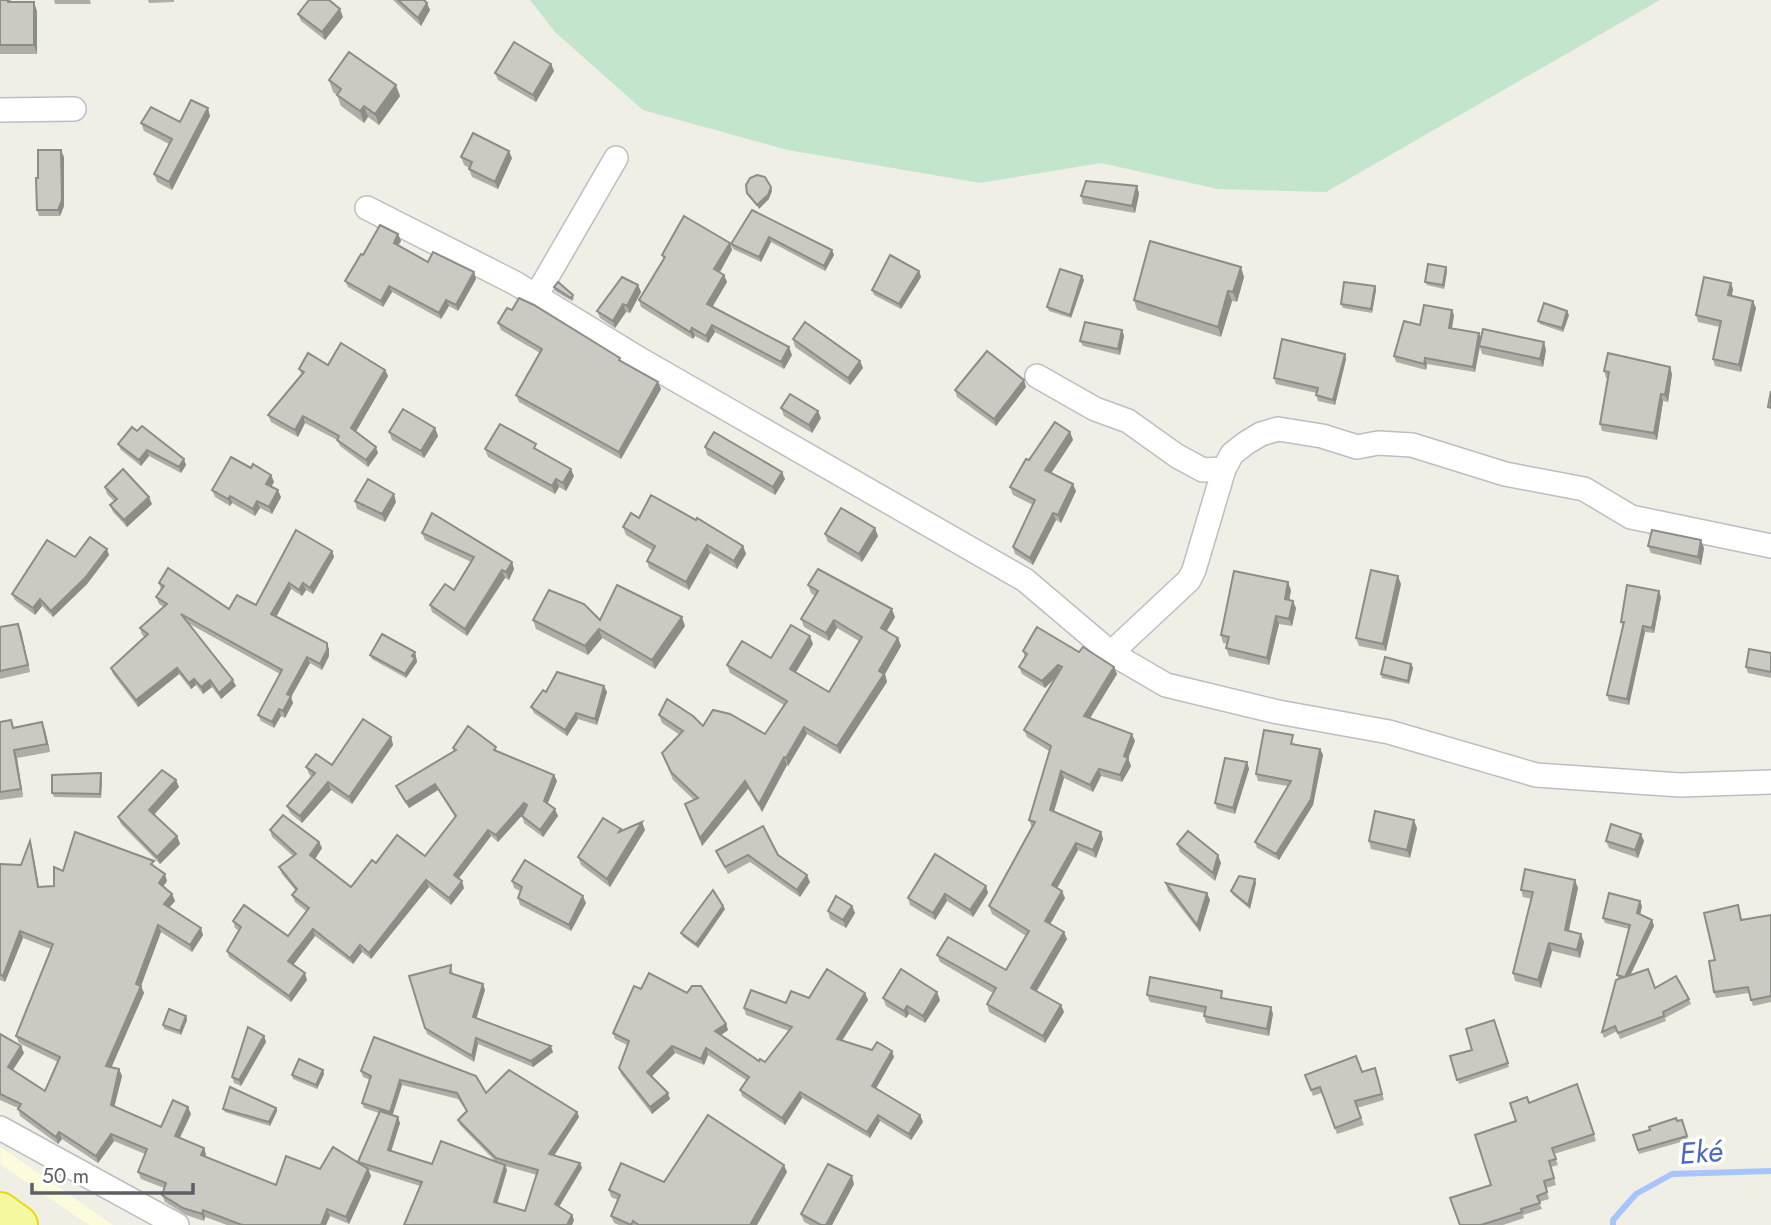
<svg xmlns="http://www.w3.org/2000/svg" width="1771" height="1225" font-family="Jost,sans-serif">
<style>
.commercial{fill:#fcfcdd}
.green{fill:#c3e5cb}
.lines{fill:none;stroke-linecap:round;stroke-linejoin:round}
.stream{stroke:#a9c4fb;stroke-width:6}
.minor-casing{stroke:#bdbdc3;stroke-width:26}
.trunk-casing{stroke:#e9d90b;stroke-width:42}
.minor{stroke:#fff;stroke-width:23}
.trunk{stroke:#f6f8a0;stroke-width:38}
.wall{fill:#aeada7;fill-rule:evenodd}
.shaded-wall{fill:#8d8d88}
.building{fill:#cac9c2;stroke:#8d8d88;stroke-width:2}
.labels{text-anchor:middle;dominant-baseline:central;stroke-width:7;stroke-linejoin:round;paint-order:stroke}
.water-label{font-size:30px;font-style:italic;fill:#4c68be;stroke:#fff}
</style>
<rect width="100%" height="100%" fill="#efefe5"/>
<!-- commercial -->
<path class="commercial" d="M 0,1147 L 5,1150 L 113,1225 L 89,1225 L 1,1165 Z"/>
<!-- green -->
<path class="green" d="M 530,0 L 1660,0 L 1326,192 L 1218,189 L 1101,163 L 980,183 L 788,150 L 643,110 L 555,32 Z"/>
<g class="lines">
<!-- stream -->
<path class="stream" d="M 1613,1225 L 1613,1220 L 1636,1194 L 1672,1174 L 1771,1171"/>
<defs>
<g id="minor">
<path d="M 0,110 L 74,109"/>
<path d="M 367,208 L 515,283 L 643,361 L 1025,580 L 1111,653 L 1166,685 L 1278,712 L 1389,732 L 1536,775 L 1680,785 L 1771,782"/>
<path d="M 536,296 L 616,158"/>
<path d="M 1037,376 L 1095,409 L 1128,421 L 1177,456 L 1203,470 L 1224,469"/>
<path d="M 1111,653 L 1189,580 L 1194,570 L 1224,469 L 1232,454 L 1246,443 L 1261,434 L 1278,429 L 1322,436 L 1357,447 L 1378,443 L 1412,445 L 1505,474 L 1584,489 L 1631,517 L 1771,546"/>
<path d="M 0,1128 L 177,1225"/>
</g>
<path id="trunk" d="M 0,1212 L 18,1225"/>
</defs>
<!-- minor casing -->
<use href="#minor" class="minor-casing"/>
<!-- trunk casing -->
<use href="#trunk" class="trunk-casing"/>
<!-- minor -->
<use href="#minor" class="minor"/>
<!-- trunk -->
<use href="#trunk" class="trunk"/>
</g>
<!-- wall -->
<g class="wall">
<path d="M 0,0 L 11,0 L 11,2 L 37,11 L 37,54 L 0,54 Z"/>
<path d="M 54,0 L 90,0 L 91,4 L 55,4 Z"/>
<path d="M 148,0 L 174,0 L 174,2 L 149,3 Z"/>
<path d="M 393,0 L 424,0 L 427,3 L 430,10 L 421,26 Z"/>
<path d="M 298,14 L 343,17 L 325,40 L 301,21 Z"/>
<path d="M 551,64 L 554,71 L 536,102 L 498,80 L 495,73 Z"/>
<path d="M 329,80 L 400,96 L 379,125 L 368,117 L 364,123 L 341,106 L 337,95 L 333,92 Z"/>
<path d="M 210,116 L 172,190 L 157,182 L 154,174 L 169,144 L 144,131 L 141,123 L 180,122 Z"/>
<path d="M 64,157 L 64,206 L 60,216 L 39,216 L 37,210 L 38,178 Z"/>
<path d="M 461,157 L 512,158 L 498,189 L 472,177 L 469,169 L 469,168 L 464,165 Z"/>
<path d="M 1137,186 L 1139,194 L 1135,213 L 1083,204 L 1081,196 Z"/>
<path d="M 752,210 L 834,255 L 825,271 L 771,242 L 761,262 L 733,249 L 731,244 Z"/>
<path d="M 398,234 L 401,241 L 398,245 L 428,262 L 474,272 L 476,279 L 458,311 L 449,306 L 441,319 L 392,292 L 383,307 L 348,287 L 345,281 L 363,255 Z"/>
<path d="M 730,243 L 732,250 L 720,272 L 724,275 L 727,282 L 712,307 L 792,355 L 784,369 L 715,332 L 708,343 L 695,336 L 693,339 L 641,307 L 639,300 L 663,259 L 662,255 Z"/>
<path d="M 1446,267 L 1447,271 L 1444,289 L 1427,285 L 1425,282 Z"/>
<path d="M 919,271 L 921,277 L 901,309 L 874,295 L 872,290 Z"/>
<path d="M 1082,276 L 1084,280 L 1071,318 L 1049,311 L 1047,307 Z"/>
<path d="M 1244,277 L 1237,302 L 1232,301 L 1221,337 L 1137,310 L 1134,300 Z"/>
<path d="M 638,285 L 641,292 L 630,313 L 626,312 L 615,328 L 600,318 L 597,311 Z"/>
<path d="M 1375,286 L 1376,290 L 1372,313 L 1343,308 L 1341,304 Z"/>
<path d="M 554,287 L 573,295 L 574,299 L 572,301 L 555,291 Z"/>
<path d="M 1733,289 L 1732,296 L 1756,308 L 1741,372 L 1715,366 L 1713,359 L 1720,327 L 1698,322 L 1696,315 Z"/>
<path d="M 1454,315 L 1452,328 L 1479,333 L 1481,338 L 1546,350 L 1543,367 L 1482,354 L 1480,347 L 1475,372 L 1427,364 L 1426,370 L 1396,362 L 1394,356 L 1420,325 Z"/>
<path d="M 1569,315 L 1563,332 L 1540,324 L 1538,321 Z"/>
<path d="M 498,323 L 621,362 L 661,389 L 621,459 L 519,402 L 516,395 L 540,353 L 501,330 Z"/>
<path d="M 1122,330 L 1124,336 L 1120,355 L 1083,346 L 1080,341 Z"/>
<path d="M 793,339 L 860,361 L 863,368 L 850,385 L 795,347 Z"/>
<path d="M 1346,359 L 1335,405 L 1318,401 L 1316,395 L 1317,393 L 1276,384 L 1274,378 Z"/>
<path d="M 328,365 L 385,370 L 388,376 L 356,431 L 378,453 L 368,467 L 340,446 L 337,440 L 305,423 L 298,437 L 271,422 L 268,415 L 302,375 L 299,369 Z"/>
<path d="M 1604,371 L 1672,374 L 1668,402 L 1663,401 L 1657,440 L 1602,431 L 1600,424 L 1608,378 L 1606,378 Z"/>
<path d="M 1026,387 L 996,426 L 957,397 L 955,390 Z"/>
<path d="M 781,408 L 821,418 L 812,433 L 784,416 Z"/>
<path d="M 435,428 L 438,436 L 424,458 L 392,440 L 389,432 Z"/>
<path d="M 137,431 L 186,465 L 181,473 L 149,456 L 141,466 L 121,450 L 118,444 Z"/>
<path d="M 1070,432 L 1073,440 L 1051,473 L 1076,491 L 1061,523 L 1056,520 L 1033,565 L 1015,554 L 1013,547 L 1033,505 L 1013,495 L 1010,487 L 1029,460 Z"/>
<path d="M 705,447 L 785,479 L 775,495 L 707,455 Z"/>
<path d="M 485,449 L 574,476 L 566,491 L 559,487 L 555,494 L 488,457 Z"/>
<path d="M 251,468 L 271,475 L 274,482 L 271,487 L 281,497 L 272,514 L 260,508 L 255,516 L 232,503 L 230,506 L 215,497 L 212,490 Z"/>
<path d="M 105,487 L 152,504 L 127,527 L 113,512 L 110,505 L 114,501 L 107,494 Z"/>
<path d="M 355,501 L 396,502 L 385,522 L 357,509 Z"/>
<path d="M 639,518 L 743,546 L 746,554 L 737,569 L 710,553 L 689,590 L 649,568 L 647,561 L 652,550 L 626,535 L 623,527 Z"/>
<path d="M 422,533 L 512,562 L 514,569 L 509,580 L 505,578 L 467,636 L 432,612 L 430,605 L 454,590 L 471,562 L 425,540 Z"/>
<path d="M 825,534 L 878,536 L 862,562 L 828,542 Z"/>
<path d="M 1648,546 L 1704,548 L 1701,565 L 1651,553 Z"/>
<path d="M 332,551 L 334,557 L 313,594 L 306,590 L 302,596 L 291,589 L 276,617 L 329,649 L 329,656 L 322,670 L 310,663 L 291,697 L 293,703 L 285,718 L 281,716 L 274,728 L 261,721 L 258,715 L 280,674 L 188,623 L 236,686 L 221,699 L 212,687 L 203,694 L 196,685 L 191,689 L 179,674 L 138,707 L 113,674 L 111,668 L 145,637 L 142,635 L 140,628 L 164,607 L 159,604 L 156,597 L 161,590 L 159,583 L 229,609 L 256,605 Z"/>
<path d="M 109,555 L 87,584 L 53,617 L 42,606 L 35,615 L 15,600 L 12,594 L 75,557 Z"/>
<path d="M 1401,584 L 1386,651 L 1359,646 L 1356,638 Z"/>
<path d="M 808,585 L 895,617 L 886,631 L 898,638 L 901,646 L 885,674 L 887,682 L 840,754 L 807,734 L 788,766 L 787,765 L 762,812 L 748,789 L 702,846 L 685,804 L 694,800 L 673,780 L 662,753 L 680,735 L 662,723 L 659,715 L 703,726 L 765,734 L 784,705 L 730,673 L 727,665 L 771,658 L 813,644 L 796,672 L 829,692 L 859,641 L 837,628 L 829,641 L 804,627 L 801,619 L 815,596 L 811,593 Z"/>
<path d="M 1291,590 L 1289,600 L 1296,608 L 1292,626 L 1279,624 L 1269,665 L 1229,656 L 1226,648 L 1227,644 L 1223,643 L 1221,635 Z"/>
<path d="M 1661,597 L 1654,633 L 1645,632 L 1629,705 L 1609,701 L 1607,695 L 1623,627 L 1621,622 Z"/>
<path d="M 533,620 L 600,620 L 685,626 L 655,669 L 602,638 L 588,655 L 536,629 Z"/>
<path d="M 0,627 L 21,631 L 30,672 L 0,679 Z"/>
<path d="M 1023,651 L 1079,652 L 1114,667 L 1117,674 L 1090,718 L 1135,741 L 1128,758 L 1131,766 L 1122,782 L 1101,776 L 1093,792 L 1064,778 L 1054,812 L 1101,832 L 1103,839 L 1096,858 L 1078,850 L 1057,888 L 1065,898 L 1050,924 L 1067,939 L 1037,991 L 1061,1005 L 1064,1012 L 1045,1043 L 989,1012 L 987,1004 L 993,993 L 940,962 L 937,955 L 1006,970 L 1026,936 L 992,914 L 989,906 L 1032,828 L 1029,820 L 1049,751 L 1027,737 L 1024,730 L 1055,678 L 1045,688 L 1022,674 L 1019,667 L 1025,657 Z"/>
<path d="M 415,652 L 417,662 L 406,678 L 372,659 L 370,655 Z"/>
<path d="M 1771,653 L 1771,678 L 1748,673 L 1746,667 Z"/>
<path d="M 1411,664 L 1413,668 L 1409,684 L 1382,678 L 1381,674 Z"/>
<path d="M 604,686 L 607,692 L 597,725 L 578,719 L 567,736 L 534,713 L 531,707 L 546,692 Z"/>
<path d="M 0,722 L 13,728 L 45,730 L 50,752 L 17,758 L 23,797 L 0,800 Z"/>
<path d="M 391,737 L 393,745 L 352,804 L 331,790 L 302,823 L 290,813 L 287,806 L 312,777 L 309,774 L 306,767 L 332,765 Z"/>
<path d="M 1295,742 L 1294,744 L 1320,749 L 1323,755 L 1313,805 L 1279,860 L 1257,848 L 1255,842 L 1288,786 L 1258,781 L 1256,774 Z"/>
<path d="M 453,748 L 498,752 L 554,775 L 557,781 L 548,803 L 558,816 L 543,837 L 524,823 L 522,815 L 498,842 L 491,836 L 458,879 L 464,888 L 451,905 L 429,887 L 371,959 L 362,952 L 353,964 L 315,936 L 293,965 L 307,980 L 291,1002 L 229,957 L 227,951 L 239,931 L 235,928 L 233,921 L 288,936 L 306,911 L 295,902 L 292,895 L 296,891 L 282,874 L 279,867 L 293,856 L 272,837 L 270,830 L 319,842 L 322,848 L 315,859 L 351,887 L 376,863 L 425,856 L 455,817 L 438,790 L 409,808 L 399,793 L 396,786 L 454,751 Z"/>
<path d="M 1247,762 L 1249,769 L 1235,814 L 1217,809 L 1215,803 Z"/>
<path d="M 102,777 L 101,798 L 54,797 L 52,793 Z"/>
<path d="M 176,780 L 179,787 L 154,814 L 177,836 L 180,844 L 160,864 L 121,824 L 118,817 Z"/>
<path d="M 1417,828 L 1410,858 L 1371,849 L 1369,841 Z"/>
<path d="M 621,829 L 622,831 L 645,830 L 610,887 L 581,865 L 578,857 Z"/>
<path d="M 1606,841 L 1644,841 L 1638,858 L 1609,848 Z"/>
<path d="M 1177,844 L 1221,863 L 1215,881 L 1180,852 Z"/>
<path d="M 32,848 L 39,887 L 54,886 L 63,871 L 156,868 L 167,881 L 163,887 L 172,894 L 175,901 L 169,908 L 203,935 L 192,952 L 161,932 L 141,986 L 144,993 L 111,1067 L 119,1069 L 122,1076 L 114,1107 L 161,1127 L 191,1114 L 180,1138 L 204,1148 L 206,1155 L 205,1157 L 276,1185 L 320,1169 L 359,1163 L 358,1162 L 379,1113 L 364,1108 L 362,1103 L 370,1080 L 363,1077 L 361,1071 L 486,1093 L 577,1112 L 579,1117 L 554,1156 L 580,1163 L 582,1168 L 559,1207 L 572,1215 L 574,1220 L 572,1225 L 404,1225 L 420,1186 L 369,1170 L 371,1176 L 349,1224 L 330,1216 L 326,1225 L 227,1225 L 205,1217 L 204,1221 L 186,1215 L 165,1202 L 162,1195 L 164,1188 L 141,1179 L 138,1172 L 145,1154 L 114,1141 L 98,1163 L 62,1139 L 58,1144 L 20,1116 L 18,1108 L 0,1100 L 0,1034 L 24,1053 L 13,1070 L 45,1091 L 58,1062 L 19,1043 L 16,1036 L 51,949 L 23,938 L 5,982 L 0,980 L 0,864 L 21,865 ZM 402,1085 L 458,1099 L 467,1112 L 458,1120 L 460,1125 L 495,1161 L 432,1164 L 391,1151 L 400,1123 L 392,1115 ZM 505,1166 L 537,1175 L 525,1211 L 497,1203 L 507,1170 Z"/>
<path d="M 716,851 L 778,855 L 810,882 L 800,897 L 750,862 L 728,874 Z"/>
<path d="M 512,881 L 586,903 L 571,931 L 520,905 L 518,898 L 520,891 L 514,888 Z"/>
<path d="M 1166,883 L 1207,893 L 1210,900 L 1200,932 L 1168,891 Z"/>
<path d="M 1256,883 L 1250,909 L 1233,895 L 1231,891 Z"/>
<path d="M 986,886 L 988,893 L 973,917 L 947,901 L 935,920 L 910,905 L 908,898 Z"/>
<path d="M 1578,888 L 1569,931 L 1584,942 L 1580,958 L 1552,951 L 1541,988 L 1515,981 L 1513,973 L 1532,899 L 1523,897 L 1521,890 Z"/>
<path d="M 723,906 L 725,909 L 698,948 L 683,937 L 681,933 Z"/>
<path d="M 852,906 L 855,913 L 846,928 L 830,919 L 828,911 Z"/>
<path d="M 1642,906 L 1640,915 L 1652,920 L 1654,926 L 1630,975 L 1655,988 L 1689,999 L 1691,1004 L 1665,1018 L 1666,1021 L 1620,1039 L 1617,1031 L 1604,1038 L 1602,1032 L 1619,979 L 1617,975 L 1629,929 L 1605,923 L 1603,918 Z"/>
<path d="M 1740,911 L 1742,920 L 1771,915 L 1771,1002 L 1753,1006 L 1749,993 L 1716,998 L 1714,992 L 1715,960 Z"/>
<path d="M 451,965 L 453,974 L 483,984 L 485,990 L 476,1018 L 553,1052 L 533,1067 L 478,1044 L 474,1062 L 427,1034 L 409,976 Z"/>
<path d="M 865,993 L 868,1000 L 842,1041 L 894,1057 L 876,1088 L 920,1115 L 923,1122 L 911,1140 L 880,1121 L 870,1138 L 802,1098 L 785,1125 L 742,1096 L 740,1090 L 746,1080 L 708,1055 L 704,1065 L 675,1053 L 651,1077 L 670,1099 L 652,1114 L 621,1074 L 619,1068 L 627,1045 L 615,1039 L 613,1033 L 726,1024 L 728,1030 L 721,1035 L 759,1061 L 765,1062 L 789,1031 L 746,1015 L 744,1008 L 786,1003 L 809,998 Z"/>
<path d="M 1147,995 L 1225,998 L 1273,1014 L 1269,1036 L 1206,1023 L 1204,1016 L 1204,1013 L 1150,1002 Z"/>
<path d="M 883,998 L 940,1000 L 925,1023 L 909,1014 L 906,1018 L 886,1006 Z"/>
<path d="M 186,1016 L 187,1020 L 181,1035 L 164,1029 L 163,1025 Z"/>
<path d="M 1494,1020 L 1509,1067 L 1459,1084 L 1450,1056 L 1472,1050 Z"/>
<path d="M 264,1036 L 266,1042 L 241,1086 L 234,1083 L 232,1077 Z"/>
<path d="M 323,1070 L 324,1074 L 317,1089 L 293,1079 L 292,1075 Z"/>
<path d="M 1362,1072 L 1377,1074 L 1384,1100 L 1357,1108 L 1364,1125 L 1337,1134 L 1322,1093 L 1313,1096 L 1305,1075 Z"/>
<path d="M 1577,1084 L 1596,1141 L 1554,1154 L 1558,1165 L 1551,1167 L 1556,1185 L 1546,1188 L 1549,1199 L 1539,1202 L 1542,1209 L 1523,1215 L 1524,1218 L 1503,1225 L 1460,1225 L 1491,1185 L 1516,1121 L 1529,1103 Z"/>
<path d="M 276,1108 L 277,1111 L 270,1126 L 225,1112 L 223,1109 Z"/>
<path d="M 1682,1120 L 1688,1140 L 1639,1154 L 1633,1135 Z"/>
<path d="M 787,1172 L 757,1225 L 619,1225 L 614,1223 L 611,1216 L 618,1200 L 611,1197 L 609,1190 L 664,1182 Z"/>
<path d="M 854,1184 L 832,1225 L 810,1225 L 804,1222 L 801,1214 Z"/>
</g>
<!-- shaded-wall -->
<g class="shaded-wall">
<path d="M 34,2 L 37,11 L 37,54 L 34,45 Z"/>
<path d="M 427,3 L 430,10 L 421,26 L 418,18 Z"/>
<path d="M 340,9 L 343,17 L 325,40 L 322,32 Z"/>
<path d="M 551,64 L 554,71 L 536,102 L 533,95 Z"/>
<path d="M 396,85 L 400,96 L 379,125 L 375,114 Z"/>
<path d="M 364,106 L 368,117 L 364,123 L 360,111 Z"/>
<path d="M 208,108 L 210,116 L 172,190 L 169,182 Z"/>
<path d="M 61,150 L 64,157 L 64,206 L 60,216 L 58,210 Z"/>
<path d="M 509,151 L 512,158 L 498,189 L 495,182 Z"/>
<path d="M 1137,186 L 1139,194 L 1135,213 L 1132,206 Z"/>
<path d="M 771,187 L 772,191 L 769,199 L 759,209 L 757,205 Z"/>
<path d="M 398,234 L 401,241 L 396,249 L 394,243 Z"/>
<path d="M 769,237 L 771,242 L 761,262 L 759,257 Z"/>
<path d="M 730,243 L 732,250 L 717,277 L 714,269 Z"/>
<path d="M 832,250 L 834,255 L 825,271 L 824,266 Z"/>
<path d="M 1241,267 L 1244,277 L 1237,302 L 1233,292 Z"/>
<path d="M 1446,267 L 1447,271 L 1444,289 L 1443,285 Z"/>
<path d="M 919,271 L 921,277 L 901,309 L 899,304 Z"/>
<path d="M 474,272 L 476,279 L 458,311 L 456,305 Z"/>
<path d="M 724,275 L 727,282 L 710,311 L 707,304 Z"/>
<path d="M 1082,276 L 1084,280 L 1071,318 L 1070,315 Z"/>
<path d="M 1731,283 L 1733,289 L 1730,302 L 1728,295 Z"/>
<path d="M 638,285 L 641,292 L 630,313 L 627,306 Z"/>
<path d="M 389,286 L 392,292 L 383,307 L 381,301 Z"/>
<path d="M 1375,286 L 1376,290 L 1372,313 L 1371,309 Z"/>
<path d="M 1228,291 L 1232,301 L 1221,337 L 1218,327 Z"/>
<path d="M 446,300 L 449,306 L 441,319 L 439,313 Z"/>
<path d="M 1753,301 L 1756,308 L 1741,372 L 1739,365 Z"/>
<path d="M 623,304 L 626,312 L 615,328 L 613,321 Z"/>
<path d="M 1452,310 L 1454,315 L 1451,333 L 1449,328 Z"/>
<path d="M 1567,311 L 1569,315 L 1563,332 L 1562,328 Z"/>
<path d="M 712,325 L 715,332 L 708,343 L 706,336 Z"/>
<path d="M 692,328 L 695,336 L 693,339 L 690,332 Z"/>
<path d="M 1122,330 L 1124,336 L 1120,355 L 1118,349 Z"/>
<path d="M 1479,333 L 1481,339 L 1475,372 L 1473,367 Z"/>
<path d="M 1544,342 L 1546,350 L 1543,367 L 1540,359 Z"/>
<path d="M 789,347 L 792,355 L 784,369 L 781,362 Z"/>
<path d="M 1345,354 L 1346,359 L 1335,405 L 1333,400 Z"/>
<path d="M 1425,358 L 1427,364 L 1426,370 L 1424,364 Z"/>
<path d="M 860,361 L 863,368 L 850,385 L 848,378 Z"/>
<path d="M 1670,367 L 1672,374 L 1668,402 L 1665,395 Z"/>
<path d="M 385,370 L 388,376 L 354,435 L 351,428 Z"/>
<path d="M 1024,380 L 1026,387 L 996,426 L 994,419 Z"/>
<path d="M 658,382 L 661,389 L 621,459 L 619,452 Z"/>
<path d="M 1661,394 L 1663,401 L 1657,440 L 1654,433 Z"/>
<path d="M 818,411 L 821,418 L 812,433 L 809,425 Z"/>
<path d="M 303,416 L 305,423 L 298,437 L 295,430 Z"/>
<path d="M 435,428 L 438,436 L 424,458 L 421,451 Z"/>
<path d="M 1070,432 L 1073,440 L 1048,478 L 1045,470 Z"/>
<path d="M 376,447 L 378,453 L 368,467 L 366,460 Z"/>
<path d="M 147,450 L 149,456 L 141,466 L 139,460 Z"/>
<path d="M 184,459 L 186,465 L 181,473 L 179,467 Z"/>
<path d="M 571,469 L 574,476 L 566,491 L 563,483 Z"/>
<path d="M 782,472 L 785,479 L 775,495 L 773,487 Z"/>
<path d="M 271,475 L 274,482 L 269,491 L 266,484 Z"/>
<path d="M 556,479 L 559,487 L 555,494 L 552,486 Z"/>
<path d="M 1073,484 L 1076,491 L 1061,523 L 1058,515 Z"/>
<path d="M 278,490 L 281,497 L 272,514 L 269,507 Z"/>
<path d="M 394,494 L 396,502 L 385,522 L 382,514 Z"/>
<path d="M 230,496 L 232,503 L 230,506 L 228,499 Z"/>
<path d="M 149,497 L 152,504 L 127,527 L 124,520 Z"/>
<path d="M 257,501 L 260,508 L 255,516 L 253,509 Z"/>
<path d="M 1053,513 L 1056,520 L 1033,565 L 1030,558 Z"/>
<path d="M 875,528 L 878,536 L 862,562 L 859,554 Z"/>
<path d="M 1701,540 L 1704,548 L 1701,565 L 1698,557 Z"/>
<path d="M 707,545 L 710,553 L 689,590 L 686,582 Z"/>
<path d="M 743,546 L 746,554 L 737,569 L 734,561 Z"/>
<path d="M 107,549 L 109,555 L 87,584 L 53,617 L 51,611 Z"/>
<path d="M 332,551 L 334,557 L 313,594 L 310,588 Z"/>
<path d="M 512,562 L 514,569 L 509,580 L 506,572 Z"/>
<path d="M 502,570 L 505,578 L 467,636 L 465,629 Z"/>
<path d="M 1398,576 L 1401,584 L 1386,651 L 1383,644 Z"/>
<path d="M 1288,582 L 1291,590 L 1288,607 L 1285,599 Z"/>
<path d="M 289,583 L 291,589 L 274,621 L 271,614 Z"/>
<path d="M 303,583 L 306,590 L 302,596 L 299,590 Z"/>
<path d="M 1659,591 L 1661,597 L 1654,633 L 1652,628 Z"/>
<path d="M 40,599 L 42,606 L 35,615 L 33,608 Z"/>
<path d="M 1293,601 L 1296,608 L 1292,626 L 1289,619 Z"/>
<path d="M 892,609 L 895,617 L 884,636 L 881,628 Z"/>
<path d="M 1276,616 L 1279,624 L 1269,665 L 1267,658 Z"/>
<path d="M 682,617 L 685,626 L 655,669 L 652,660 Z"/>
<path d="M 834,620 L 837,628 L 829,641 L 826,633 Z"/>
<path d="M 18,624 L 21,631 L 30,672 L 28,665 Z"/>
<path d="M 1643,626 L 1645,632 L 1629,705 L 1627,699 Z"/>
<path d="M 599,629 L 602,638 L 588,655 L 585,646 Z"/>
<path d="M 810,636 L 813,644 L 793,677 L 790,669 Z"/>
<path d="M 898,638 L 901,646 L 885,674 L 887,682 L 840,754 L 837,746 Z"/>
<path d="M 327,643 L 329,649 L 329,656 L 322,670 L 320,664 Z"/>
<path d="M 415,652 L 417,662 L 406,678 L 405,674 L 412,656 Z"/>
<path d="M 307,657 L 310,663 L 291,697 L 293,703 L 285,718 L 283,711 L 287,694 Z"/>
<path d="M 1411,664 L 1413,668 L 1409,684 L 1408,681 Z"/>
<path d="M 1058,665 L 1061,672 L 1045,688 L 1042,681 Z"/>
<path d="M 1114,667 L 1117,674 L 1087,723 L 1084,716 Z"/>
<path d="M 177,668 L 179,674 L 138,707 L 136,700 Z"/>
<path d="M 194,679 L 196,685 L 191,689 L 189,683 Z"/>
<path d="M 210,680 L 212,687 L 203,694 L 201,687 Z"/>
<path d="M 233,680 L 236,686 L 221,699 L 219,693 Z"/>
<path d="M 604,686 L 607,692 L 597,725 L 595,719 Z"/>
<path d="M 279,709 L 281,716 L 274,728 L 272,722 Z"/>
<path d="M 576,713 L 578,719 L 567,736 L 565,730 Z"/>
<path d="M 42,722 L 45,730 L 50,752 L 47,744 Z"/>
<path d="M 804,727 L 807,734 L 788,766 L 786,758 Z"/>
<path d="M 1132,734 L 1135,741 L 1127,761 L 1128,758 L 1131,766 L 1122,782 L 1120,775 L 1124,756 Z"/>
<path d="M 391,737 L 393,745 L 352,804 L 349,797 Z"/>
<path d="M 1320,749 L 1323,755 L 1313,805 L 1279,860 L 1276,854 Z"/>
<path d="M 14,750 L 17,758 L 23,797 L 21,789 Z"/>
<path d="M 784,757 L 787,765 L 762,812 L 759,804 Z"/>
<path d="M 1247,762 L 1249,769 L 1235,814 L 1233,808 Z"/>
<path d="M 1099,769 L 1101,776 L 1093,792 L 1090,785 Z"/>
<path d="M 1061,771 L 1064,778 L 1052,817 L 1050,810 Z"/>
<path d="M 101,773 L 102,777 L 101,798 L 100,794 Z"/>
<path d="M 554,775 L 557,781 L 546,807 L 544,801 Z"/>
<path d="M 176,780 L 179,787 L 152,817 L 149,810 Z"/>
<path d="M 745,781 L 748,789 L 702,846 L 700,838 Z"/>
<path d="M 328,782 L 331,790 L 302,823 L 300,816 Z"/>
<path d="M 435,784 L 438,790 L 409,808 L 406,802 Z"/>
<path d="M 524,803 L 527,810 L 498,842 L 496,835 Z"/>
<path d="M 555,809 L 558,816 L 543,837 L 540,830 Z"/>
<path d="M 1414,820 L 1417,828 L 1410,858 L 1407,850 Z"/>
<path d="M 642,822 L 645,830 L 610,887 L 607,879 Z"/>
<path d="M 488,830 L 491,836 L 456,882 L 454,875 Z"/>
<path d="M 1101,832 L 1103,839 L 1096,858 L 1093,850 Z"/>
<path d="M 1641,834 L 1644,841 L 1638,858 L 1635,850 Z"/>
<path d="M 177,836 L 180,844 L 160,864 L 157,857 Z"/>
<path d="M 30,841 L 32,848 L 40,894 L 38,887 Z"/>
<path d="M 319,842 L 322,848 L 313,862 L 310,855 Z"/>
<path d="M 1076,843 L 1078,850 L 1055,892 L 1052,885 Z"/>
<path d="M 1218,855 L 1221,863 L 1215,881 L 1213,873 Z"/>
<path d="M 165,874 L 167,881 L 161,890 L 159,883 Z"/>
<path d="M 807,875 L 810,882 L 800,897 L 797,890 Z"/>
<path d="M 1255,879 L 1256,883 L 1250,909 L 1248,905 Z"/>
<path d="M 426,880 L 429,887 L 371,959 L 369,953 Z"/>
<path d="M 1575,880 L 1578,888 L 1567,938 L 1565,930 Z"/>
<path d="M 462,881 L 464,888 L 451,905 L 449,898 Z"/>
<path d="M 986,886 L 988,893 L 973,917 L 970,910 Z"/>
<path d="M 1062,891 L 1065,898 L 1048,928 L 1045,921 Z"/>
<path d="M 1207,893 L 1210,900 L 1200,932 L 1197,925 Z"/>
<path d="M 172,894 L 175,901 L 166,911 L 164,904 Z"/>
<path d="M 945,894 L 947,901 L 935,920 L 933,913 Z"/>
<path d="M 583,896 L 586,903 L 571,931 L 569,925 Z"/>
<path d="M 1640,901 L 1642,906 L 1639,919 L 1637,913 Z"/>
<path d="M 723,906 L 725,909 L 698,948 L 696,944 Z"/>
<path d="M 852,906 L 855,913 L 846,928 L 843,920 Z"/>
<path d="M 1652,920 L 1654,926 L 1627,982 L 1625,977 Z"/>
<path d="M 158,925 L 161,932 L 139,991 L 136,984 Z"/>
<path d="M 201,928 L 203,935 L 192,952 L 190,945 Z"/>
<path d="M 313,929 L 315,936 L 291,968 L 288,961 Z"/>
<path d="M 20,931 L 23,938 L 5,982 L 3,976 Z"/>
<path d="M 1064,932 L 1067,939 L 1034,995 L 1031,988 Z"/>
<path d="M 1581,934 L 1584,942 L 1580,958 L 1577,950 Z"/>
<path d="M 1549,943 L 1552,951 L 1541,988 L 1538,980 Z"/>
<path d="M 360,945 L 362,952 L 353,964 L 350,958 Z"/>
<path d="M 305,973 L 307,980 L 291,1002 L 289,996 Z"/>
<path d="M 483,984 L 485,990 L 475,1023 L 473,1017 Z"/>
<path d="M 141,986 L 144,993 L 109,1073 L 106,1066 Z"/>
<path d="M 937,992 L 940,1000 L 925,1023 L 923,1016 Z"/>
<path d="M 865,993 L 868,1000 L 839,1045 L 837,1039 Z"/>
<path d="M 1061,1005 L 1064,1012 L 1045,1043 L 1043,1036 Z"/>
<path d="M 907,1006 L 909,1014 L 906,1018 L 904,1011 Z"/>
<path d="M 1271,1007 L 1273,1014 L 1269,1036 L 1267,1029 Z"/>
<path d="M 186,1016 L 187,1020 L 181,1035 L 180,1031 Z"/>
<path d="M 726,1024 L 728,1030 L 717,1038 L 715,1031 Z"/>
<path d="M 264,1036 L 266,1042 L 241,1086 L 239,1080 Z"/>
<path d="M 476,1038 L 478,1044 L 474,1062 L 472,1056 Z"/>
<path d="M 21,1046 L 24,1053 L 10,1074 L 8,1067 Z"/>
<path d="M 551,1046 L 553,1052 L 533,1067 L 531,1061 Z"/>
<path d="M 672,1046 L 675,1053 L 649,1079 L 647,1072 Z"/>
<path d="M 706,1048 L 708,1055 L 704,1065 L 701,1059 Z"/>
<path d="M 892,1051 L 894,1057 L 874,1092 L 872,1086 Z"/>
<path d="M 119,1069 L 122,1076 L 113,1112 L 111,1105 Z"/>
<path d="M 323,1070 L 324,1074 L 317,1089 L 316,1085 Z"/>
<path d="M 400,1080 L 402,1085 L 392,1117 L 390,1112 Z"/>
<path d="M 800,1092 L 802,1098 L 785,1125 L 782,1118 Z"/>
<path d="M 668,1093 L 670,1099 L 652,1114 L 650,1107 Z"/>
<path d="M 188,1107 L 191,1114 L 177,1143 L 175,1136 Z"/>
<path d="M 276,1108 L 277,1111 L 270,1126 L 269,1122 Z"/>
<path d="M 577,1112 L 579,1117 L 551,1160 L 549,1154 Z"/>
<path d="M 878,1115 L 880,1121 L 870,1138 L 867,1132 Z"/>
<path d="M 920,1115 L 923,1122 L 911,1140 L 909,1134 Z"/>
<path d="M 398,1117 L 400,1123 L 390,1155 L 388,1150 Z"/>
<path d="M 59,1132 L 62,1139 L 58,1144 L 56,1137 Z"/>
<path d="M 111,1134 L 114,1141 L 98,1163 L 96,1156 Z"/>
<path d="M 204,1148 L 206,1155 L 203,1162 L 201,1155 Z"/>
<path d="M 580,1163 L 582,1168 L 557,1210 L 555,1204 Z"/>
<path d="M 505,1165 L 507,1170 L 496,1207 L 494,1202 Z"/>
<path d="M 784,1165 L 787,1172 L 757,1225 L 750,1225 Z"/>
<path d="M 368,1169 L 371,1176 L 349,1224 L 346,1217 Z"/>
<path d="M 852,1176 L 854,1184 L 832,1225 L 826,1225 Z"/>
<path d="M 327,1209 L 330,1216 L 326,1225 L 321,1225 Z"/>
<path d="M 203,1210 L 205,1217 L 204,1221 L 202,1214 Z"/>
<path d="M 572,1215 L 574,1220 L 572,1225 L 567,1225 Z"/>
</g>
<!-- building -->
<g class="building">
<path d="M 0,0 L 8,0 L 8,2 L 34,2 L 34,45 L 0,45 Z"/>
<path d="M 309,0 L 329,0 L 340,9 L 322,32 L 298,14 Z"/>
<path d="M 398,0 L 424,0 L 427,3 L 418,18 Z"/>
<path d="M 514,42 L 551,64 L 533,95 L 495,73 Z"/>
<path d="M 349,52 L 396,85 L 375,114 L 364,106 L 360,111 L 337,95 L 341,89 L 329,80 Z"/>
<path d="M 191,100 L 208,108 L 169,182 L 154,174 L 172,139 L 141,123 L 151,107 L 180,122 Z"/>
<path d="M 473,133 L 509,151 L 495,182 L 469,169 L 472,162 L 461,157 Z"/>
<path d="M 38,150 L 61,150 L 62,200 L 58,210 L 37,210 L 36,178 L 38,178 Z"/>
<path d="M 757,175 L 765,177 L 771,187 L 768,195 L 757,205 L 747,193 L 746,185 L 750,178 Z"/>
<path d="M 1086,181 L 1137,186 L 1132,206 L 1081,196 Z"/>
<path d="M 752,210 L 832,250 L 824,266 L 769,237 L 759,257 L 731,244 Z"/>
<path d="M 684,216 L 730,243 L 714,269 L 724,275 L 707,304 L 789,347 L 781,362 L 712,325 L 706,336 L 692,328 L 690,332 L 639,300 L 665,257 L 662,255 Z"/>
<path d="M 380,225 L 398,234 L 394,243 L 428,262 L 433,252 L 474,272 L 456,305 L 446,300 L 439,313 L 389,286 L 381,301 L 345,281 L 361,254 L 363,255 Z"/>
<path d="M 1150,241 L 1241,267 L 1233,292 L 1228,291 L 1218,327 L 1134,300 Z"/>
<path d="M 890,255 L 919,271 L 899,304 L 872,290 Z"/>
<path d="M 1428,264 L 1446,267 L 1443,285 L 1425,282 Z"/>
<path d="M 1060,269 L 1082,276 L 1070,315 L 1047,307 Z"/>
<path d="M 622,277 L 638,285 L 627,306 L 623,304 L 613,321 L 597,311 Z"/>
<path d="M 1704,277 L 1731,283 L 1728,295 L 1753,301 L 1739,365 L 1713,359 L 1721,321 L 1696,315 Z"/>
<path d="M 558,282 L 573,295 L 571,298 L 554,287 Z"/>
<path d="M 1344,282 L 1375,286 L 1371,309 L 1341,304 Z"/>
<path d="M 519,298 L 534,305 L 620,358 L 619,360 L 658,382 L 619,452 L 516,395 L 542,349 L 498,323 L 507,308 L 512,310 Z"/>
<path d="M 1544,303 L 1567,311 L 1562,328 L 1538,321 Z"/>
<path d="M 1424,305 L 1452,310 L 1449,328 L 1479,333 L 1473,367 L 1425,358 L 1424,364 L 1394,356 L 1404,321 L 1420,325 Z"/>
<path d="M 805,322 L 860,361 L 848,378 L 793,339 Z"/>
<path d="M 1085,322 L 1122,330 L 1118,349 L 1080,341 Z"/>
<path d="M 1483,329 L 1544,342 L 1540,359 L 1479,346 Z"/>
<path d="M 1282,339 L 1345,354 L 1333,400 L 1316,395 L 1318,388 L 1274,378 Z"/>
<path d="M 341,343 L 385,370 L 351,428 L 376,447 L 366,460 L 337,440 L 339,436 L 303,416 L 295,430 L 268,415 L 304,372 L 299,369 L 308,353 L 328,365 Z"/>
<path d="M 987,351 L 1024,380 L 994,419 L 955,390 Z"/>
<path d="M 1608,353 L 1670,367 L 1665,395 L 1661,394 L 1654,433 L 1600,424 L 1609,372 L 1604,371 Z"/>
<path d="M 1771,391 L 1771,408 L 1768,407 Z"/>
<path d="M 790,394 L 818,411 L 809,425 L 781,408 Z"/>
<path d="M 403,409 L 435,428 L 421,451 L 389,432 Z"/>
<path d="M 1055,422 L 1070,432 L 1045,470 L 1073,484 L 1058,515 L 1053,513 L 1030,558 L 1013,547 L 1035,500 L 1010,487 L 1026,459 L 1029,460 Z"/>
<path d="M 500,424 L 536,444 L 534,448 L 571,469 L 563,483 L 556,479 L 552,486 L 485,449 Z"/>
<path d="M 142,426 L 184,459 L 179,467 L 147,450 L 139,460 L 118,444 L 132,427 L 137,431 Z"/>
<path d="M 714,432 L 782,472 L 773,487 L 705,447 Z"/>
<path d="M 231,457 L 251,468 L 253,464 L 271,475 L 266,484 L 278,490 L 269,507 L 257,501 L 253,509 L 230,496 L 228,499 L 212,490 Z"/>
<path d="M 123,469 L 149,497 L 124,520 L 110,505 L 117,499 L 105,487 Z"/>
<path d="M 368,479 L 394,494 L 382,514 L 355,501 Z"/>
<path d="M 651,495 L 696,520 L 697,518 L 743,546 L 734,561 L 707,545 L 686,582 L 647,561 L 655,546 L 623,527 L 631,513 L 639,518 Z"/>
<path d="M 841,508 L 875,528 L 859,554 L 825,534 Z"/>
<path d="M 432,513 L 512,562 L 506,572 L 502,570 L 465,629 L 430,605 L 445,584 L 454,590 L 474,557 L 422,533 Z"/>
<path d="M 296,530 L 332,551 L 310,588 L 303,583 L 299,590 L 289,583 L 271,614 L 327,643 L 327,650 L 320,664 L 307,657 L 287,694 L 291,696 L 283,711 L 279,709 L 272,722 L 258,715 L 282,670 L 181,614 L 233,680 L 219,693 L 210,680 L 201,687 L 194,679 L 189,683 L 177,668 L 136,700 L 111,668 L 148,634 L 140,628 L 167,604 L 156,597 L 164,586 L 159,583 L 168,568 L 229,609 L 237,595 L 256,605 Z"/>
<path d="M 1652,530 L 1701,540 L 1698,557 L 1648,546 Z"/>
<path d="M 90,537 L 107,549 L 85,578 L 51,611 L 40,599 L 33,608 L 12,594 L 47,540 L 75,557 Z"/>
<path d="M 818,569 L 892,609 L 881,628 L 898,638 L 879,671 L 884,674 L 837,746 L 804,727 L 786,758 L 784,757 L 759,804 L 745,781 L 700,838 L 685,804 L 698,798 L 671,772 L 662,753 L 683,731 L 659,715 L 667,699 L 693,716 L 703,726 L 713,710 L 730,714 L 765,734 L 787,701 L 727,665 L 742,641 L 771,658 L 791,625 L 810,636 L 790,669 L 829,692 L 862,637 L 834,620 L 826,633 L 801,619 L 818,591 L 808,585 Z"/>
<path d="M 1371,570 L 1398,576 L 1383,644 L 1356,638 Z"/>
<path d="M 1234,571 L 1288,582 L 1285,599 L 1293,601 L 1289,619 L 1276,616 L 1267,658 L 1226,648 L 1229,637 L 1221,635 Z"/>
<path d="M 617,585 L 682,617 L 652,660 L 599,629 L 585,646 L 533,620 L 549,590 L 584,604 L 600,620 Z"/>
<path d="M 1627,585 L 1659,591 L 1652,628 L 1643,626 L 1627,699 L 1607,695 L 1624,622 L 1621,622 Z"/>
<path d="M 18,624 L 28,665 L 0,671 L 0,627 Z"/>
<path d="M 1037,627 L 1079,652 L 1083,647 L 1114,667 L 1084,716 L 1132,734 L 1124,756 L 1128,758 L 1120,775 L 1099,769 L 1090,785 L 1061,771 L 1050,810 L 1101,832 L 1093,850 L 1076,843 L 1052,885 L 1062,891 L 1045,921 L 1064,932 L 1031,988 L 1061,1005 L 1043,1036 L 987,1004 L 996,988 L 937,955 L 948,937 L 1006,970 L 1029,931 L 989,906 L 1035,822 L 1029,820 L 1051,746 L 1024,730 L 1062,667 L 1058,665 L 1042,681 L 1019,667 L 1027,654 L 1023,651 Z"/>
<path d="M 382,634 L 415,652 L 412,656 L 415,658 L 405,674 L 370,655 Z"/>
<path d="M 1749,649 L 1771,653 L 1771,672 L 1746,667 Z"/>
<path d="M 1385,657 L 1411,664 L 1408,681 L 1381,674 Z"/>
<path d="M 557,672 L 604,686 L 595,719 L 576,713 L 565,730 L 531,707 L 543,690 L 546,692 Z"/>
<path d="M 363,719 L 391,737 L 349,797 L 328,782 L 300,816 L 287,806 L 315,773 L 306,767 L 316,754 L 332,765 Z"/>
<path d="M 11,720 L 13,728 L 42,722 L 47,744 L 14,750 L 21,789 L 0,792 L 0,722 Z"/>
<path d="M 468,726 L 496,747 L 494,750 L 554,775 L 544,801 L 555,809 L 540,830 L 522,816 L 527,805 L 524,803 L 496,835 L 488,830 L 454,875 L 462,881 L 449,898 L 426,880 L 369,953 L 360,945 L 350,958 L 313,929 L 288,961 L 305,973 L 289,996 L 227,951 L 241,927 L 233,921 L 244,905 L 288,936 L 309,908 L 292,895 L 297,889 L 279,867 L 296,854 L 270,830 L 283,815 L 319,842 L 310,855 L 351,887 L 372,860 L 376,863 L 397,835 L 425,856 L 456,816 L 435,784 L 406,802 L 396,786 L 456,750 L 453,748 Z"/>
<path d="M 1264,730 L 1293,735 L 1291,744 L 1320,749 L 1311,799 L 1276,854 L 1255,842 L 1291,781 L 1256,774 Z"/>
<path d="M 1225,758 L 1247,762 L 1233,808 L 1215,803 Z"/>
<path d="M 162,770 L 176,780 L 149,810 L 177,836 L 157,857 L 118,817 Z"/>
<path d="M 101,773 L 100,794 L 52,793 L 52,775 Z"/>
<path d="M 1375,811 L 1414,820 L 1407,850 L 1369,841 Z"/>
<path d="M 603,818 L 621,829 L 619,832 L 642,822 L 607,879 L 578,857 Z"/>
<path d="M 1611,824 L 1641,834 L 1635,850 L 1606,841 Z"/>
<path d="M 763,826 L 778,855 L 807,875 L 797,890 L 748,855 L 725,867 L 716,851 Z"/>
<path d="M 1188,831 L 1218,855 L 1213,873 L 1177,844 Z"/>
<path d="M 75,832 L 154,861 L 151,864 L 165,874 L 159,883 L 172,894 L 164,904 L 201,928 L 190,945 L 158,925 L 136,984 L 141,986 L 106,1066 L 119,1069 L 111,1105 L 161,1127 L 173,1100 L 188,1107 L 175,1136 L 204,1148 L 201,1155 L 276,1185 L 286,1156 L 320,1169 L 333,1147 L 368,1169 L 346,1217 L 327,1209 L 321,1225 L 242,1225 L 203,1210 L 202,1214 L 183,1208 L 162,1195 L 166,1183 L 138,1172 L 147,1149 L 111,1134 L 96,1156 L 59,1132 L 56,1137 L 18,1109 L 21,1104 L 0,1094 L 0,1034 L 21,1046 L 8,1067 L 45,1091 L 60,1057 L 16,1036 L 53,944 L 20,931 L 3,976 L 0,974 L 0,864 L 21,865 L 30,841 L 38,887 L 54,886 L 54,867 L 63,871 Z"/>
<path d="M 935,854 L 986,886 L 970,910 L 945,894 L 933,913 L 908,898 Z"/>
<path d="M 525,860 L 583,896 L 569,925 L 518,898 L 522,887 L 512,881 Z"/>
<path d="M 1525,869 L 1575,880 L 1565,930 L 1581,934 L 1577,950 L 1549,943 L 1538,980 L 1513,973 L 1533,892 L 1521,890 Z"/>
<path d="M 1239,876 L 1255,879 L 1248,905 L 1231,891 Z"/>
<path d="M 1166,883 L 1207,893 L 1197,925 Z"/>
<path d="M 713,890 L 723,906 L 696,944 L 681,933 Z"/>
<path d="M 1609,893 L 1640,901 L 1637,913 L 1652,920 L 1625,977 L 1648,969 L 1655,988 L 1676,976 L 1689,999 L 1663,1012 L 1664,1016 L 1618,1033 L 1615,1026 L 1602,1032 L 1616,980 L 1624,977 L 1617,975 L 1630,925 L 1603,918 Z"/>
<path d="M 836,896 L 852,906 L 843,920 L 828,911 Z"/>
<path d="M 1738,905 L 1741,920 L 1771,915 L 1771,996 L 1751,1000 L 1748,987 L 1714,992 L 1709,961 L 1715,960 L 1704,913 Z"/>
<path d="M 451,965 L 450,973 L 483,984 L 473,1017 L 551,1046 L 531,1061 L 476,1038 L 472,1056 L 425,1028 L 409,976 Z"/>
<path d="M 827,969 L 865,993 L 837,1039 L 872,1050 L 877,1042 L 892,1051 L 872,1086 L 920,1115 L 909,1134 L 878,1115 L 867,1132 L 800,1092 L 782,1118 L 740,1090 L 749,1077 L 706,1048 L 701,1059 L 672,1046 L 647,1072 L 668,1093 L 650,1107 L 619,1068 L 629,1041 L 613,1033 L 634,986 L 641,989 L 649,973 L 687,993 L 692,986 L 701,986 L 726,1024 L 715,1031 L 759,1061 L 760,1059 L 765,1062 L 792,1027 L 744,1008 L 751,990 L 786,1003 L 791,991 L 809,998 Z"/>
<path d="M 901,969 L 937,992 L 923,1016 L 907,1006 L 904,1011 L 883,998 Z"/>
<path d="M 1150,977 L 1222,991 L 1221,998 L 1271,1007 L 1267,1029 L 1204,1016 L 1206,1007 L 1147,995 Z"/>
<path d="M 169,1009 L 186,1016 L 180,1031 L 163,1025 Z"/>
<path d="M 1494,1020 L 1508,1063 L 1457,1080 L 1450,1056 L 1472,1050 L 1466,1029 Z"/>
<path d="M 248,1027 L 264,1036 L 239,1080 L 232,1077 Z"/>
<path d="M 374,1037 L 476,1076 L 486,1093 L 509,1070 L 577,1112 L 549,1154 L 580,1163 L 555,1204 L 572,1215 L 567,1225 L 404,1225 L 422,1182 L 358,1162 L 380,1111 L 398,1117 L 388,1150 L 432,1164 L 441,1141 L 505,1165 L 494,1202 L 525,1211 L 538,1170 L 496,1158 L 458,1120 L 467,1111 L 457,1093 L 400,1080 L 390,1112 L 362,1103 L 371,1076 L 361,1071 Z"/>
<path d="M 1356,1056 L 1362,1072 L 1375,1068 L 1382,1094 L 1355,1101 L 1361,1118 L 1335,1128 L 1320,1087 L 1311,1090 L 1305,1075 Z"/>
<path d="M 299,1059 L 323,1070 L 316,1085 L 292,1075 Z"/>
<path d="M 1577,1084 L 1594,1134 L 1552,1148 L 1556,1159 L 1549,1161 L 1554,1178 L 1544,1181 L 1547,1192 L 1537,1196 L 1540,1203 L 1521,1209 L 1522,1212 L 1481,1225 L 1460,1225 L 1450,1198 L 1491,1185 L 1475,1135 L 1516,1121 L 1510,1103 L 1527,1097 L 1529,1103 Z"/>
<path d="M 230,1087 L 276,1108 L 269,1122 L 223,1109 Z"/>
<path d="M 708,1115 L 784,1165 L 750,1225 L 639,1225 L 633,1221 L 631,1225 L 611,1216 L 620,1195 L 609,1190 L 621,1163 L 664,1182 Z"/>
<path d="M 1676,1118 L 1677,1121 L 1682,1120 L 1687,1136 L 1638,1150 L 1633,1135 L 1650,1130 L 1649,1127 Z"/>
<path d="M 828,1164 L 852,1176 L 826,1225 L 821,1225 L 801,1214 Z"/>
</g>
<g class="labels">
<!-- water labels -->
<g class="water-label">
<text transform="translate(1701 1152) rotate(-4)">Eké</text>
</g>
</g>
<!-- scale -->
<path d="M32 1183v10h161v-10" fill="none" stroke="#5d5f65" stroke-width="3.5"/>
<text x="42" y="1183" font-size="21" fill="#5d5f65" stroke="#ffffff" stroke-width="5" paint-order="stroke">50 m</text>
</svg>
